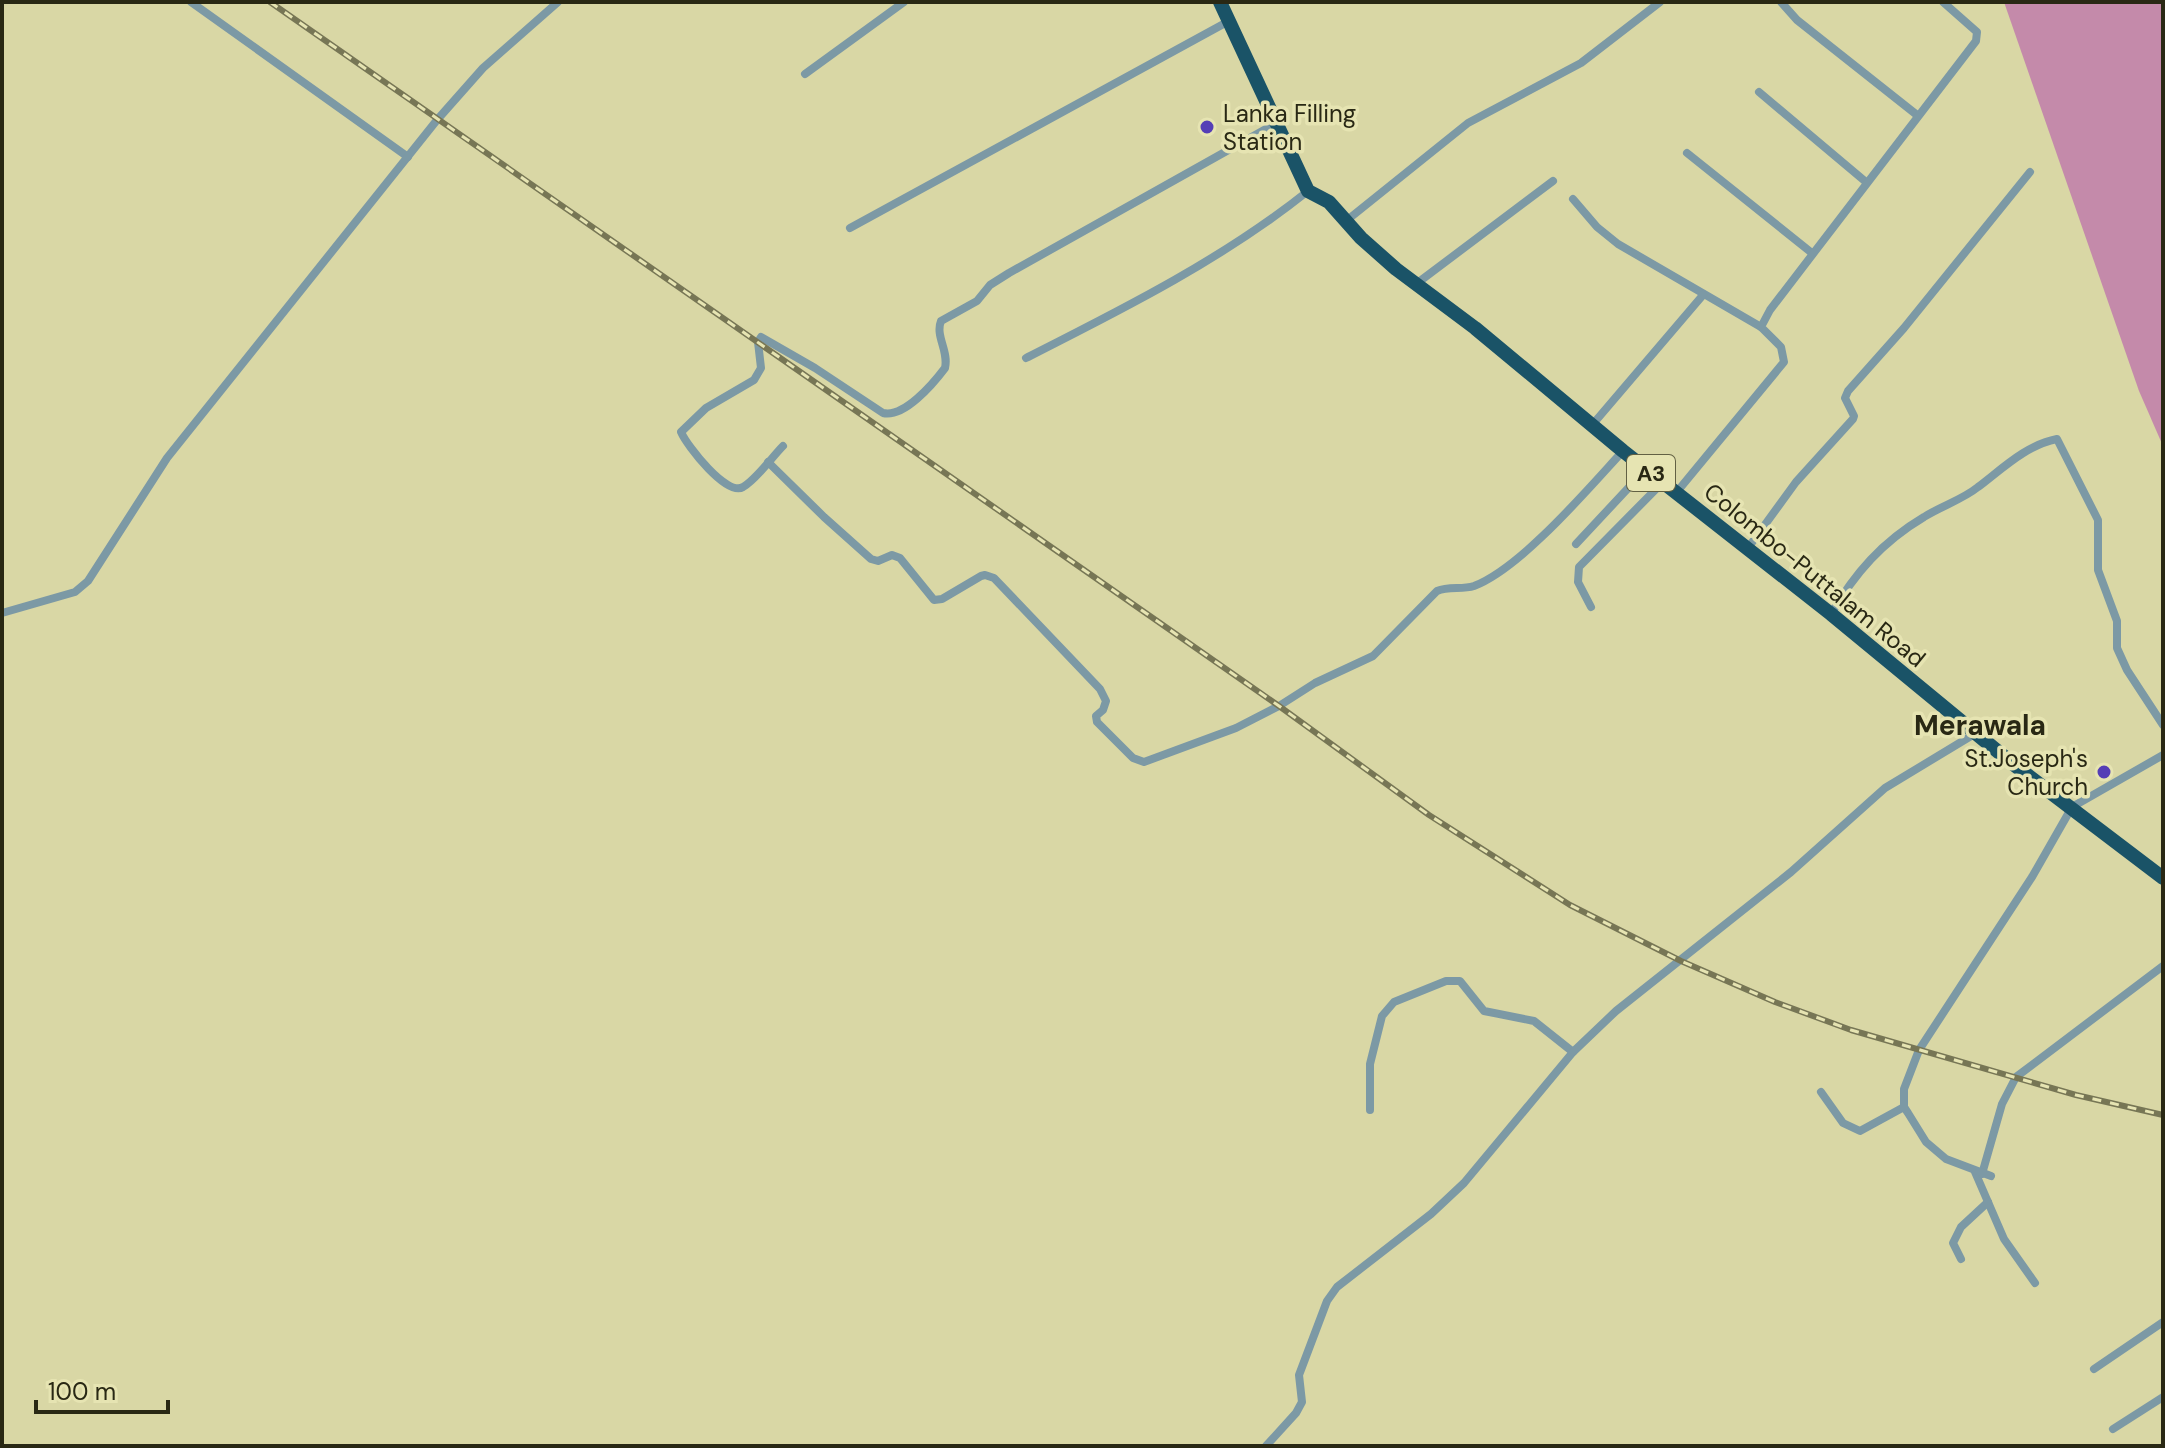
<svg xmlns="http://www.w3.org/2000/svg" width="2165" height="1448" font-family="'DM Sans',sans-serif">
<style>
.water{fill:#c48aaa}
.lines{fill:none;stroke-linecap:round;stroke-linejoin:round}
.street{stroke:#7c99a5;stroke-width:8}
.highway{stroke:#1a5367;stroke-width:14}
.rail-casing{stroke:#777655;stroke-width:6}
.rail{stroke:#e6e4b2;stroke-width:3;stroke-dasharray:9;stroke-linecap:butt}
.poi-dot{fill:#553eb6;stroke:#e6e4b2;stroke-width:3}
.labels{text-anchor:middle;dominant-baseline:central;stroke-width:7;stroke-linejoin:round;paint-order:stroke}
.shield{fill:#e6e4b2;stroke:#626043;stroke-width:2}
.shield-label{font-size:22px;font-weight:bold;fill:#292814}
.poi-label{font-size:24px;fill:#292814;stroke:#e6e4b2;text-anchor:start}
.street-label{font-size:24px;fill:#292814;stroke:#e6e4b2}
.quarter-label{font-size:28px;font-weight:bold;fill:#292814;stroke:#e6e4b2}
</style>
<rect width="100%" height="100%" fill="#d9d7a5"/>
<!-- water -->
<path class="water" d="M 2004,2 L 2163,2 L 2163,446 L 2139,391 Z"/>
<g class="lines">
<!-- street -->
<g class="street">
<path d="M 191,2 L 408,157"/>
<path d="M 1781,2 L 1797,20 L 1917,115"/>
<path d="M 805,74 L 904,2"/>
<path d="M 1759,92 L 1866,182"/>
<path d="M 1687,153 L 1812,253"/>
<path d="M 1573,199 L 1597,227 L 1618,244 L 1761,327"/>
<path d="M 1346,221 L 1468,123 L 1581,63 L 1660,2"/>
<path d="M 850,228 L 1229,21"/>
<path d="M 1416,284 L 1553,181"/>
<path d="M 1026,358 C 1123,309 1223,259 1308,191"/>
<path d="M 1593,424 L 1703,295"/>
<path d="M 783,446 C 772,457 756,480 743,487 C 727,497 687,446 681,432 L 706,408 L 754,380 L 761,368 L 758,342 L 761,337 L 815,368 L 883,413 C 904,418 933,384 945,368 C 949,351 935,336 941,321 L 977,301 L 990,285 L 1009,273 L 1275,124"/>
<path d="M 768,462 L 824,517 L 871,559 L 878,561 L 892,555 L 900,558 L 934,600 L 942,599 L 981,576 L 985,575 L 994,578 L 1100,689 L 1106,701 L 1103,710 L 1096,716 L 1097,722 L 1133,758 L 1144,762 L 1236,728 L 1279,706 L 1315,683 L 1373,656 L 1437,591 C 1449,586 1462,590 1474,586 C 1521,568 1588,489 1623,451"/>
<path d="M 1676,493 L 1784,362 L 1781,347 L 1761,327 L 1770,310 L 1976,41 L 1977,32 L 1943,2"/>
<path d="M 1576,544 L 1646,469"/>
<path d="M 1748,548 L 1796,482 L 1853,419 L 1854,416 L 1845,398 L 1848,391 L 1904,328 L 2030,172"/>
<path d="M 1591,607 L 1578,582 L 1579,567 L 1663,482"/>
<path d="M 2,613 L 75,592 L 88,581 L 167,458 L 437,120 L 483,68 L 558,2"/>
<path d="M 1831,614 C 1855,573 1882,542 1924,517 C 1941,506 1962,500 1978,487 C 2002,469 2026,445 2057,439 L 2098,520 L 2098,570 L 2117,621 L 2117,648 L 2127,670 L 2163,725"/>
<path d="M 1821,1092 L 1843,1123 L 1860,1131 L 1904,1107"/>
<path d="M 1370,1110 L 1370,1064 L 1382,1016 L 1394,1002 L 1446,981 L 1460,981 L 1484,1011 L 1534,1021 L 1573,1052"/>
<path d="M 1975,1172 L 2004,1239 L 2035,1283"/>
<path d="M 1982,1174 L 2002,1104 L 2016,1077 L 2163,966"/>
<path d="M 1991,1176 L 1946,1159 L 1926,1142 L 1908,1113 L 1904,1107 L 1904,1089 L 1919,1050 L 2032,877 L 2072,807 L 2163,755"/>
<path d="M 1961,1259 L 1953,1243 L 1961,1227 L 1988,1202"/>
<path d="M 2094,1369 L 2163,1322"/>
<path d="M 2113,1429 L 2163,1397"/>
<path d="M 1266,1446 L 1296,1413 L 1302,1402 L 1299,1375 L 1327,1301 L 1337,1287 L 1431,1214 L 1464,1183 L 1573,1052 L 1616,1011 L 1791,872 L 1885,788 L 1976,733"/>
</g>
<!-- highway -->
<path class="highway" d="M 1220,2 L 1308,191 L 1329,202 L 1361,238 L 1396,269 L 1475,328 L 1623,451 L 1831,614 L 2013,764 L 2163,878"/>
<defs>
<path id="rail" d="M 270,2 L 1279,706 L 1429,815 L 1570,905 L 1681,961 L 1775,1002 L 1851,1030 L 2076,1095 L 2163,1115"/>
</defs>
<!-- rail casing -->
<use href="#rail" class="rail-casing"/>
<!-- rail -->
<use href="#rail" class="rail"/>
</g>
<!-- markers -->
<g class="poi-dot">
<circle cx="1207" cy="127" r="8"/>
<circle cx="2104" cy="772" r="8"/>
</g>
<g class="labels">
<!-- shield labels -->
<rect class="shield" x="1627" y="455" width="48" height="36" rx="6"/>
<g class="shield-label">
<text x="1651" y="473">A3</text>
</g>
<!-- poi labels -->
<g class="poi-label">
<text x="1223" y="113">Lanka Filling<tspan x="1223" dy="28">Station</tspan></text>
<text x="2088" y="758" text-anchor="end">St.Joseph's<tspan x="2088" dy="28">Church</tspan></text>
</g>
<!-- street labels -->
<g class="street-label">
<text transform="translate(1815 575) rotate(39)">Colombo-Puttalam Road</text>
</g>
<!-- quarter labels -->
<g class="quarter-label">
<text x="1980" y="725">Merawala</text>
</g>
</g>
<!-- border -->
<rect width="2165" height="1448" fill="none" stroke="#292814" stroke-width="8"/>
<!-- scale -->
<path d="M36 1400v12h132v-12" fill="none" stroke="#292814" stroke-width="4"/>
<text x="48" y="1400" font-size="24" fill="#292814" stroke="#e6e4b2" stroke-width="6" paint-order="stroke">100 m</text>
</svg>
